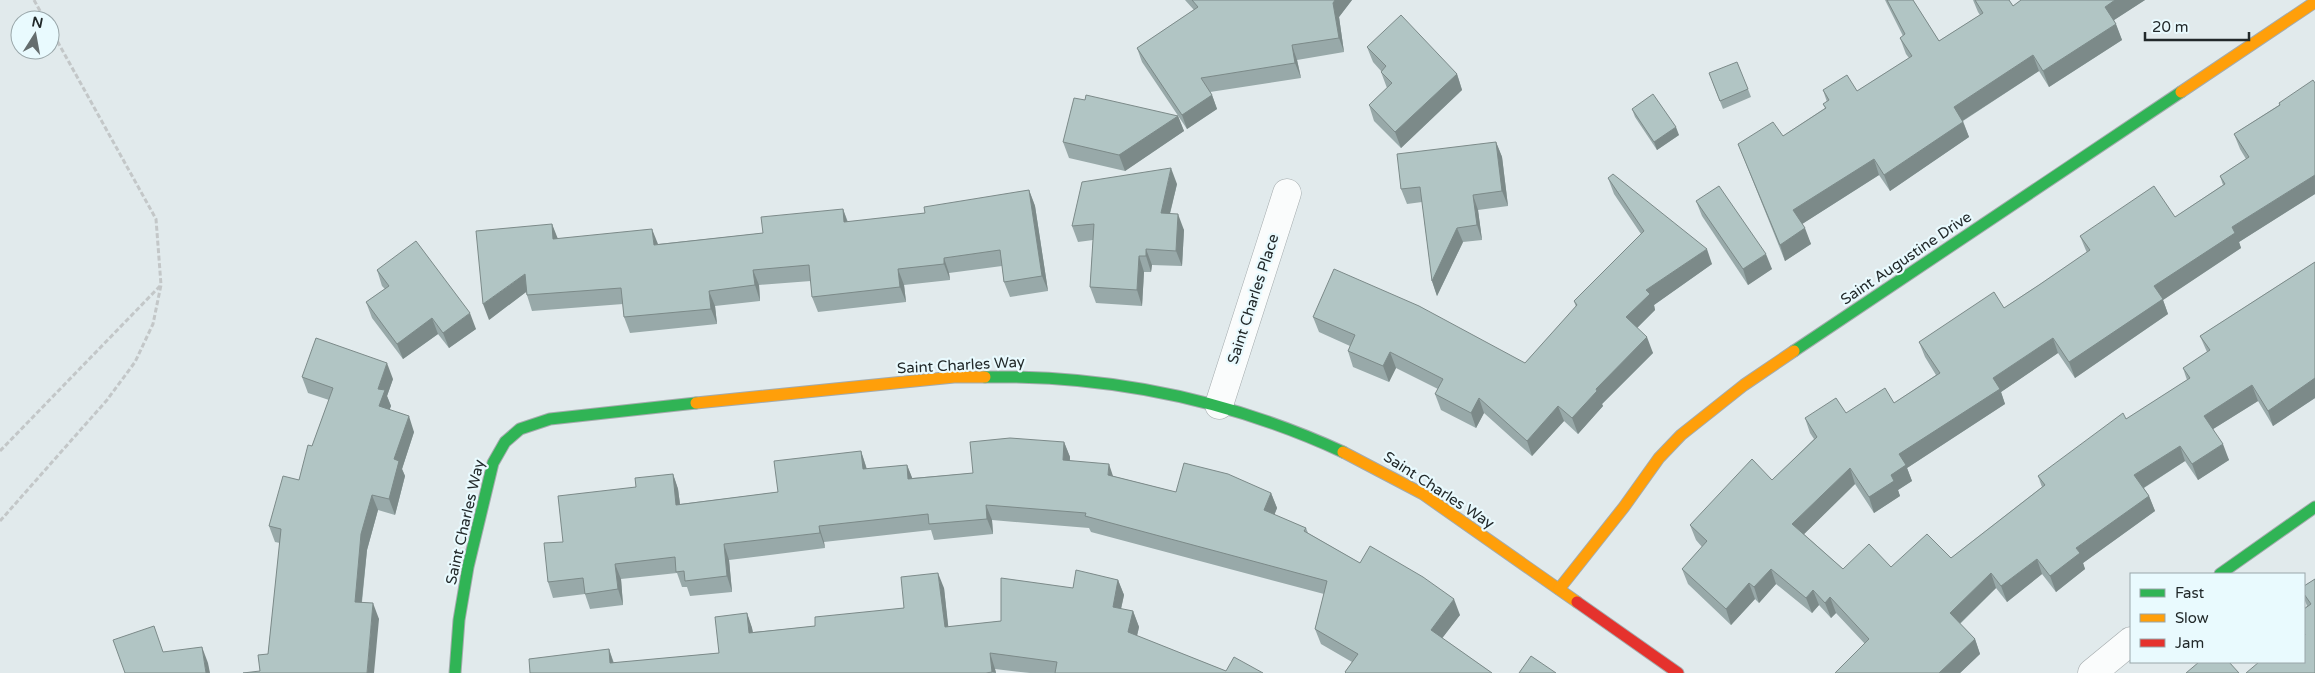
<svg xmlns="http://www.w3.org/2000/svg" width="2315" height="673" font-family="'Varela Round',sans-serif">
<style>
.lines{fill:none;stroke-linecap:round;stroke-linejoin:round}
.street-casing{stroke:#a4abad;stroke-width:29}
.fast-casing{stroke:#a4abad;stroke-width:13}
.slow-casing{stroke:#a4abad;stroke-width:13}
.jam-casing{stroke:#a4abad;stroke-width:13}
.path{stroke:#c3c7c8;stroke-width:3;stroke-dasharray:5 2.5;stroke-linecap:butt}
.street{stroke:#fafcfc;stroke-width:28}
.fast{stroke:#30b455;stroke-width:11}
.slow{stroke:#ff9f0a;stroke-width:11}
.jam{stroke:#e5322d;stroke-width:11}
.wall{fill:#98a9a9}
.shaded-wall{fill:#7c8a89}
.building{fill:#b1c5c4;stroke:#7c8a89}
.labels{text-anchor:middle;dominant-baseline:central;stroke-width:4.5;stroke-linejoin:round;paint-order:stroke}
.street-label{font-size:15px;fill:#22292a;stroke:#e9fafe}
</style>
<rect width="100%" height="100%" fill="#e1eaec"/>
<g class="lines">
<defs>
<g id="street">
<path d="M 1219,405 L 1287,193"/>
<path d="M 2092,673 L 2131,641"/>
</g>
<g id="fast">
<path d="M 1794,351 L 2181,92"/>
<path d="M 985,377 C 1109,375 1230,400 1343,452"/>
<path d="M 2220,574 L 2315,507"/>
<path d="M 455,673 L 459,620 L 468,567 L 493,463 L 505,442 L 520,429 L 550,419 L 696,403"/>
</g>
<g id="slow">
<path d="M 2181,92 L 2315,2"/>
<path d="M 696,403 L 954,377 L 985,377"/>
<path d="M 1343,452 L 1423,494 L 1577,602"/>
<path d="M 1559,589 L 1624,507 L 1659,458 L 1681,435 L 1744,385 L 1794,351"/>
</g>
<path id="jam" d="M 1577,602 L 1678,673"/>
</defs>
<!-- street casing -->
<use href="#street" class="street-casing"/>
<!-- fast casing -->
<use href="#fast" class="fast-casing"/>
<!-- slow casing -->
<use href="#slow" class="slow-casing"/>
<!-- jam casing -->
<use href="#jam" class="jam-casing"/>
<!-- path -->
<g class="path">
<path d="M 34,0 L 45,20"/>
<path d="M 0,451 L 160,286"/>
<path d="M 0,521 L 107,400 L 135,362 L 153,324 L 161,285 L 156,219 L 50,28"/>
</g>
<!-- street -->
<use href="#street" class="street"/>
<!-- fast -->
<use href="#fast" class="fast"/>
<!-- slow -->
<use href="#slow" class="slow"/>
<!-- jam -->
<use href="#jam" class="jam"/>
</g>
<!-- wall -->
<g class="wall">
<path d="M 1185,0 L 1352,0 L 1339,17 L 1344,52 L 1297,60 L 1301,78 L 1210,92 L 1212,95 L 1217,109 L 1187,129 L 1142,62 L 1137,48 L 1194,10 Z"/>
<path d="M 1885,0 L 1913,0 L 1939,41 L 1980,15 L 1978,12 L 1973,0 L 2009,0 L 2013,6 L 2021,0 L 2145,0 L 2114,20 L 2122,40 L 2049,87 L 2039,71 L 1963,121 L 1969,137 L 1890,191 L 1879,175 L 1802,224 L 1811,244 L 1785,261 L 1738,144 L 1783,136 L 1825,108 L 1823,104 L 1827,102 L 1823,90 L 1857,91 L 1909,58 L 1906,54 L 1900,38 L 1903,36 Z"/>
<path d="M 1367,47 L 1457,74 L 1462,90 L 1401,148 L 1374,121 L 1369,105 L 1387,88 L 1381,72 L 1381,71 L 1373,62 Z"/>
<path d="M 1712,81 L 1748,89 L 1751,97 L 1723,109 Z"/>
<path d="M 2315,83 L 2315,194 L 2239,242 L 2241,248 L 2163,300 L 2168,314 L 2075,378 L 2058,353 L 2001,392 L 2005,404 L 1907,468 L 1912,481 L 1898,490 L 1900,496 L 1874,513 L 1855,484 L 1804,534 L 1843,569 L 1891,567 L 1951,558 L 2042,487 L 2038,476 L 2187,380 L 2183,368 L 2207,352 L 2200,336 L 2315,262 L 2315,398 L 2273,426 L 2258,401 L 2213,429 L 2229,460 L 2198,480 L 2185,461 L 2144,488 L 2149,496 L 2155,511 L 2083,563 L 2085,569 L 2056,592 L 2042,574 L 2007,602 L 1996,588 L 1960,624 L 1975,639 L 1980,654 L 1960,673 L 1835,673 L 1865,644 L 1836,613 L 1831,618 L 1819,605 L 1812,613 L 1776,584 L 1759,603 L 1755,599 L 1731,625 L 1688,584 L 1682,569 L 1702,547 L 1696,540 L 1690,525 L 1772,480 L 1814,439 L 1810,433 L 1805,418 L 1846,413 L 1894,403 L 1936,375 L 1925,357 L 1919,342 L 2004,308 L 2087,253 L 2080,236 L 2175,217 L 2223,185 L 2220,176 L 2246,159 L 2240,149 L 2234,134 L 2279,105 L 2279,103 Z"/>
<path d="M 1085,100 L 1178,116 L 1184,131 L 1125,171 L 1069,158 L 1063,142 Z"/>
<path d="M 1632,109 L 1679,135 L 1657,150 L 1635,117 Z"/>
<path d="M 1496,142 L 1502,157 L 1508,206 L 1478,210 L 1482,240 L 1463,242 L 1437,296 L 1432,281 L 1422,202 L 1407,204 L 1401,189 Z"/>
<path d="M 1608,178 L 1712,264 L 1654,305 L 1655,310 L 1637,328 L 1653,353 L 1602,404 L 1603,406 L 1578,434 L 1564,421 L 1532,456 L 1484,413 L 1476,428 L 1441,410 L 1435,394 L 1438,389 L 1396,368 L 1389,382 L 1353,367 L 1348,351 L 1350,346 L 1319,332 L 1313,317 L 1525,363 L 1576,307 L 1574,301 L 1641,234 L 1614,194 Z"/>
<path d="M 1177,184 L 1170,214 L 1184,230 L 1182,266 L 1152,265 L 1151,272 L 1144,272 L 1142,306 L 1096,303 L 1090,287 L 1093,240 L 1078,242 L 1072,226 Z"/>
<path d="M 1029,190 L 1035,206 L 1048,291 L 1010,297 L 1004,282 L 1002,266 L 949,273 L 950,280 L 904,285 L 906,302 L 818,312 L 812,297 L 811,281 L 759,285 L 760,301 L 715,306 L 717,324 L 630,333 L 624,317 L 623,304 L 532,311 L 526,292 L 489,320 L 552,224 L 557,239 L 658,244 L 763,233 L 843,209 L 848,222 L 925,213 Z"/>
<path d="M 1696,201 L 1772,269 L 1748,285 L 1702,216 Z"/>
<path d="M 377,270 L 476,329 L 449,348 L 438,334 L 403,359 L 372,318 L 366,302 L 385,289 L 382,286 Z"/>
<path d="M 302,377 L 393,379 L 387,396 L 391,406 L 389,410 L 414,432 L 402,469 L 405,476 L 395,515 L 378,510 L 367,550 L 362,602 L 379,619 L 260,671 L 268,654 L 280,543 L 275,542 L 269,526 L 299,480 L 312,446 L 329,400 L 308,393 Z"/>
<path d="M 1064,442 L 1070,457 L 1070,461 L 1113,476 L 1176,492 L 1271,493 L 1277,508 L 1274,515 L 1306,528 L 1308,533 L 1360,563 L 1460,615 L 1442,638 L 1492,673 L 1345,673 L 1345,672 L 1352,662 L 1321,644 L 1315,629 L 1324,594 L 1091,532 L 1089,528 L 992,520 L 993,534 L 934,540 L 931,530 L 824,542 L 825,548 L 729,560 L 732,592 L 690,596 L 687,587 L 682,587 L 677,573 L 621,579 L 623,605 L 590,609 L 585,594 L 553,598 L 548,582 L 563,542 L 636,487 L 673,474 L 678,489 L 680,504 L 778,492 L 861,451 L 867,469 L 907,465 L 912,478 L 973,473 Z"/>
<path d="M 2315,579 L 2304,662 L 2304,609 L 2307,606 L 2304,598 L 2304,586 Z"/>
<path d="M 1118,580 L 1124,595 L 1121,609 L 1133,611 L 1139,627 L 1137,636 L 1226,671 L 1263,673 L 1030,673 L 995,669 L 996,673 L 530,673 L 609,649 L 614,663 L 719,653 L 747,613 L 752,628 L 753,632 L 815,626 L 904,608 L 944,588 L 948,627 L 1001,621 L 1073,588 Z"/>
</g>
<!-- shaded-wall -->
<g class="shaded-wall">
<path d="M 1335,0 L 1352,0 L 1339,17 L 1344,52 L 1339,38 L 1333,3 Z"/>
<path d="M 2115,0 L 2145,0 L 2111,22 L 2105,7 Z"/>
<path d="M 2116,24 L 2122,40 L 2049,87 L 2043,71 Z"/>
<path d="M 1292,45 L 1297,60 L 1301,78 L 1295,63 Z"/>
<path d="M 2033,55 L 2039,71 L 1959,123 L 1954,107 Z"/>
<path d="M 1457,74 L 1462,90 L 1401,148 L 1395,132 Z"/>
<path d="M 1212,95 L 1217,109 L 1187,129 L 1182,115 Z"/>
<path d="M 1178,116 L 1184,131 L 1125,171 L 1119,155 Z"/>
<path d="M 1963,122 L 1969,137 L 1890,191 L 1884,175 Z"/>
<path d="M 1676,127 L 1679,135 L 1657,150 L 1654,142 Z"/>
<path d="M 1496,142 L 1502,157 L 1508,206 L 1502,191 Z"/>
<path d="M 1874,159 L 1879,175 L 1799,226 L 1793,210 Z"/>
<path d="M 1171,168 L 1177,184 L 1166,229 L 1161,213 Z"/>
<path d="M 2315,175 L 2315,194 L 2239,242 L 2241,248 L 2163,300 L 2168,314 L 2075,378 L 2069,362 L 2154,286 L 2232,227 Z"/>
<path d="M 1029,190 L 1035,206 L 1048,291 L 1042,276 Z"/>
<path d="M 1473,195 L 1478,210 L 1482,240 L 1477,225 Z"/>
<path d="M 843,209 L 848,224 L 844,222 Z"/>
<path d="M 1178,214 L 1184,230 L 1182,266 L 1176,251 Z"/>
<path d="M 552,224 L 558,239 L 553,239 Z"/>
<path d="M 1457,228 L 1463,242 L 1437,296 L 1432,281 Z"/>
<path d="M 1805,228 L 1811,244 L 1785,261 L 1780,245 Z"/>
<path d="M 652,229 L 658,244 L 654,245 Z"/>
<path d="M 1146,249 L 1152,265 L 1151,272 L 1146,256 Z"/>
<path d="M 1707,249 L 1712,264 L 1654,305 L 1655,310 L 1632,333 L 1626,317 L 1646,290 Z"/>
<path d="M 1766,254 L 1772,269 L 1748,285 L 1743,269 Z"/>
<path d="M 1139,256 L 1144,272 L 1142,306 L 1137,290 Z"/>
<path d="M 944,258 L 949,273 L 950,280 L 944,264 Z"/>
<path d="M 898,269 L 904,285 L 906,302 L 900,287 Z"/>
<path d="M 753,270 L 759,285 L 760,301 L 755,285 Z"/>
<path d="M 525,274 L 530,289 L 489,320 L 483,304 Z"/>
<path d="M 709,291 L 715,306 L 717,324 L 711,309 Z"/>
<path d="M 470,313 L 476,329 L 449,348 L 443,333 Z"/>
<path d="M 432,318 L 438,334 L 403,359 L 397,344 Z"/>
<path d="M 1647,337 L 1653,353 L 1602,404 L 1603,406 L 1578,434 L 1572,418 L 1596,389 Z"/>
<path d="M 2053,338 L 2058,353 L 2001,392 L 2005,404 L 1907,468 L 1912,481 L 1898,490 L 1900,496 L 1874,513 L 1869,497 L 1899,454 L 1993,378 Z"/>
<path d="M 1390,352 L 1396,368 L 1389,382 L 1383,366 Z"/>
<path d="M 387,363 L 393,379 L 387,396 L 391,406 L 385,422 L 379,406 L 378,389 Z"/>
<path d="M 2315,378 L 2315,398 L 2273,426 L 2268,411 Z"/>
<path d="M 2252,385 L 2258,401 L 2210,431 L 2204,416 Z"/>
<path d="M 1479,398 L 1484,413 L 1476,428 L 1471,413 Z"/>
<path d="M 1558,406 L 1564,421 L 1532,456 L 1527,441 Z"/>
<path d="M 409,416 L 414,432 L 402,469 L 405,476 L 395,515 L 389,499 L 394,459 Z"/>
<path d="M 1064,442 L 1070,457 L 1069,476 L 1063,460 Z"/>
<path d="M 2223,444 L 2229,460 L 2198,480 L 2192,464 Z"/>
<path d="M 2180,446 L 2185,461 L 2140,490 L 2134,475 Z"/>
<path d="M 861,451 L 866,467 L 868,485 L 863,469 Z"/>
<path d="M 1109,464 L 1114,479 L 1108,475 Z"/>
<path d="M 907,465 L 913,480 L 908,479 Z"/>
<path d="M 1850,468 L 1855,484 L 1798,540 L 1792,524 Z"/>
<path d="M 673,474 L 678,489 L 682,520 L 676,505 Z"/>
<path d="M 1271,493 L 1277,508 L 1270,526 L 1264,510 Z"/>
<path d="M 372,495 L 378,510 L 367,550 L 360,617 L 355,602 L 361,534 Z"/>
<path d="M 2149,496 L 2155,511 L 2083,563 L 2085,569 L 2056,592 L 2050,576 L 2076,548 Z"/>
<path d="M 986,505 L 992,520 L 993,534 L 987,519 Z"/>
<path d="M 819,526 L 824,542 L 825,548 L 820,533 Z"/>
<path d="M 724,544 L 729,560 L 732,592 L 727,576 Z"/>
<path d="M 2037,559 L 2042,574 L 2007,602 L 2001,586 Z"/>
<path d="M 615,564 L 621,579 L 623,605 L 618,589 Z"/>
<path d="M 1771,569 L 1776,584 L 1759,603 L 1754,587 Z"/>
<path d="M 938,573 L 944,588 L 950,642 L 945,627 Z"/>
<path d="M 1991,573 L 1996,588 L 1955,628 L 1950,613 Z"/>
<path d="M 1118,580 L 1124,595 L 1118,622 L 1113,607 Z"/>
<path d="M 1749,583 L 1755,599 L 1731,625 L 1726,609 Z"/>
<path d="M 1813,590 L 1819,605 L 1812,613 L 1806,598 Z"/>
<path d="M 1830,597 L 1836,613 L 1831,618 L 1825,603 Z"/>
<path d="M 1454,599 L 1460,615 L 1437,645 L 1431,630 Z"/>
<path d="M 373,603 L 379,619 L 374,673 L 367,673 Z"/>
<path d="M 1133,611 L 1139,627 L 1134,648 L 1128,632 Z"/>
<path d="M 747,613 L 752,628 L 755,648 L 749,633 Z"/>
<path d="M 1975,639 L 1980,654 L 1960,673 L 1939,673 Z"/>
<path d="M 202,647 L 208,663 L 210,673 L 206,673 Z"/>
<path d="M 609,649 L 614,665 L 610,663 Z"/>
<path d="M 990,653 L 995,669 L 996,673 L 992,672 Z"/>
</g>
<!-- building -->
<g class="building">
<path d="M 1192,0 L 1335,0 L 1333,3 L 1339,38 L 1292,45 L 1295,63 L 1201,78 L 1212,95 L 1182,115 L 1137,48 L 1198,7 Z"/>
<path d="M 1887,0 L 1913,0 L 1939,41 L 1983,13 L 1975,0 L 2009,0 L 2013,6 L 2021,0 L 2115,0 L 2105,7 L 2116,24 L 2043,71 L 2033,55 L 1954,107 L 1963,122 L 1884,175 L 1874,159 L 1793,210 L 1805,228 L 1780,245 L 1738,144 L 1773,122 L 1783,136 L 1826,108 L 1823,104 L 1829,100 L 1823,90 L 1847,75 L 1857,91 L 1912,56 L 1900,38 L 1905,34 Z"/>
<path d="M 1401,15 L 1457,74 L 1395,132 L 1369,105 L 1392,83 L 1381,72 L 1386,66 L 1367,47 Z"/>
<path d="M 1737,62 L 1748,89 L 1720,101 L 1709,73 Z"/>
<path d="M 2313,80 L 2315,83 L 2315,175 L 2232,227 L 2235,233 L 2154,286 L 2163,299 L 2069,362 L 2053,338 L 1993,378 L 2000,389 L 1899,454 L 1906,465 L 1891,475 L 1894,481 L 1869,497 L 1850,468 L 1792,524 L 1843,569 L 1869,544 L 1891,567 L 1927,534 L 1951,558 L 2045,485 L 2038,476 L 2123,413 L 2126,419 L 2190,378 L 2183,368 L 2210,350 L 2200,336 L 2315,262 L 2315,378 L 2268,411 L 2252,385 L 2204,416 L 2223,444 L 2192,464 L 2180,446 L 2134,475 L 2149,496 L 2076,548 L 2080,553 L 2050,576 L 2037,559 L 2001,586 L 1991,573 L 1950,613 L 1975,639 L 1939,673 L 1835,673 L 1869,639 L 1830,597 L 1825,603 L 1813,590 L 1806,598 L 1771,569 L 1754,587 L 1749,583 L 1726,609 L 1682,569 L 1707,541 L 1690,525 L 1752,459 L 1772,480 L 1817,437 L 1805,418 L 1836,398 L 1846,413 L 1885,388 L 1894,403 L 1940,373 L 1919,342 L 1994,292 L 2004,308 L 2039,285 L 2090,250 L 2080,236 L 2154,186 L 2175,217 L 2225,184 L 2220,176 L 2249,157 L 2234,134 L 2280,105 L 2279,103 Z"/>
<path d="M 1653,94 L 1676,127 L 1654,142 L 1632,109 Z"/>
<path d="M 1086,95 L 1178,116 L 1119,155 L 1063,142 L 1074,98 L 1085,100 Z"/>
<path d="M 1496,142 L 1502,191 L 1473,195 L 1477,225 L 1457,228 L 1432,281 L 1420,187 L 1401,189 L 1397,154 Z"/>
<path d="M 1171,168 L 1161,213 L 1178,214 L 1176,251 L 1146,249 L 1146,256 L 1139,256 L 1137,290 L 1090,287 L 1094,224 L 1072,226 L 1082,182 Z"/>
<path d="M 1613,174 L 1707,249 L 1646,290 L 1650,294 L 1626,317 L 1647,337 L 1596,389 L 1597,391 L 1572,418 L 1558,406 L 1527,441 L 1479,398 L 1471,413 L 1435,394 L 1443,379 L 1390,352 L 1383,366 L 1348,351 L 1355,335 L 1313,317 L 1334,269 L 1419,306 L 1525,363 L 1577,305 L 1574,301 L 1644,231 L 1608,178 Z"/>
<path d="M 1719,186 L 1766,254 L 1743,269 L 1696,201 Z"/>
<path d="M 1029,190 L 1042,276 L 1004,282 L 1000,250 L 944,258 L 944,264 L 898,269 L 900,287 L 812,297 L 809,265 L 753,270 L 755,285 L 709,291 L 711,309 L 624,317 L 621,288 L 527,295 L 525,274 L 483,304 L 476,231 L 552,224 L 553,239 L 652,229 L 654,245 L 763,233 L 761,217 L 843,209 L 844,222 L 925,213 L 924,207 Z"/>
<path d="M 416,241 L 470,313 L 443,333 L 432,318 L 397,344 L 366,302 L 389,286 L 377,270 Z"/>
<path d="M 316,338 L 387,363 L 378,389 L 385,390 L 379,406 L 409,416 L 394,459 L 399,461 L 389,499 L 372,495 L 361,534 L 355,602 L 373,603 L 367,673 L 243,673 L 260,671 L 258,655 L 268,654 L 281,529 L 269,526 L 283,476 L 299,480 L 308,445 L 312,446 L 333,388 L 302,377 Z"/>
<path d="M 1010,438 L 1064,442 L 1063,460 L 1109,464 L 1108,475 L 1176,492 L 1184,463 L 1228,474 L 1271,493 L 1264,510 L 1306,528 L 1304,531 L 1360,563 L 1370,546 L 1423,577 L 1454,599 L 1431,630 L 1492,673 L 1346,673 L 1345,672 L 1358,654 L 1315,629 L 1327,581 L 1085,516 L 1086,513 L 986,505 L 987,519 L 929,524 L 928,514 L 819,526 L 820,533 L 724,544 L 727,576 L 685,581 L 684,571 L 676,572 L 675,557 L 615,564 L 618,589 L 585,594 L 583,578 L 548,582 L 544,543 L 563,542 L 558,496 L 636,487 L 635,478 L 673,474 L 676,505 L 778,492 L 774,461 L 861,451 L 863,469 L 907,465 L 908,479 L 973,473 L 970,442 Z"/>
<path d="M 1076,570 L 1118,580 L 1113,607 L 1133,611 L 1128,632 L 1226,671 L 1234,657 L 1263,673 L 1055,673 L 1057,662 L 990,653 L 992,672 L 986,673 L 530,673 L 529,659 L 609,649 L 610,663 L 719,653 L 715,617 L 747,613 L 749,633 L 815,626 L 815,617 L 904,608 L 901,577 L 938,573 L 945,627 L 1001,621 L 1001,578 L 1073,588 Z"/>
<path d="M 2315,579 L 2315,673 L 2246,673 L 2259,662 L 2304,662 L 2304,636 L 2305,635 L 2304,633 L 2304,609 L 2311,604 L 2304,594 L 2304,586 Z"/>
<path d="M 154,626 L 163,652 L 202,647 L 206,673 L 125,673 L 113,640 Z"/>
<path d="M 1531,656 L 1556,673 L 1519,673 Z"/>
<path d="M 2199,662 L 2229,662 L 2239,673 L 2186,673 Z"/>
</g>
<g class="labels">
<!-- street labels -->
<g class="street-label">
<text transform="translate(1906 258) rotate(-34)">Saint Augustine Drive</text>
<text transform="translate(1253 299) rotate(-72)">Saint Charles Place</text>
<text transform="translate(961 365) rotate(-3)">Saint Charles Way</text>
<text transform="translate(1439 490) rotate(33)">Saint Charles Way</text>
<text transform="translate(465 522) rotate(-77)">Saint Charles Way</text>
</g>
</g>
<!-- legend -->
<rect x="2130" y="573" width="175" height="90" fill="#e9fafe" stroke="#99a6a9"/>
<rect x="2140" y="589" width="25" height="8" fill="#30b455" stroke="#99a6a9"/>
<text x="2175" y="598" font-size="15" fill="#22292a">Fast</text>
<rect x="2140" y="614" width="25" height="8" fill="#ff9f0a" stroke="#99a6a9"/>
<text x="2175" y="623" font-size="15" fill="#22292a">Slow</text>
<rect x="2140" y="639" width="25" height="8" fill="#e5322d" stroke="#99a6a9"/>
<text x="2175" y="648" font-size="15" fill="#22292a">Jam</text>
<!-- north arrow -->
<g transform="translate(35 35) rotate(11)"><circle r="24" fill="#e9fafe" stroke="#99a6a9"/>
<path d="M0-4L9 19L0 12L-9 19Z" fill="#656d6e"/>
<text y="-8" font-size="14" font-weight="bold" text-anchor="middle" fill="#22292a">N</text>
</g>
<!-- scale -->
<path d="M2145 32v8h104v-8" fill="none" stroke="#22292a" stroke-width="2.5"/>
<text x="2152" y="32" font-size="15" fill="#22292a" stroke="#e9fafe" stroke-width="4" paint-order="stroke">20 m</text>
</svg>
